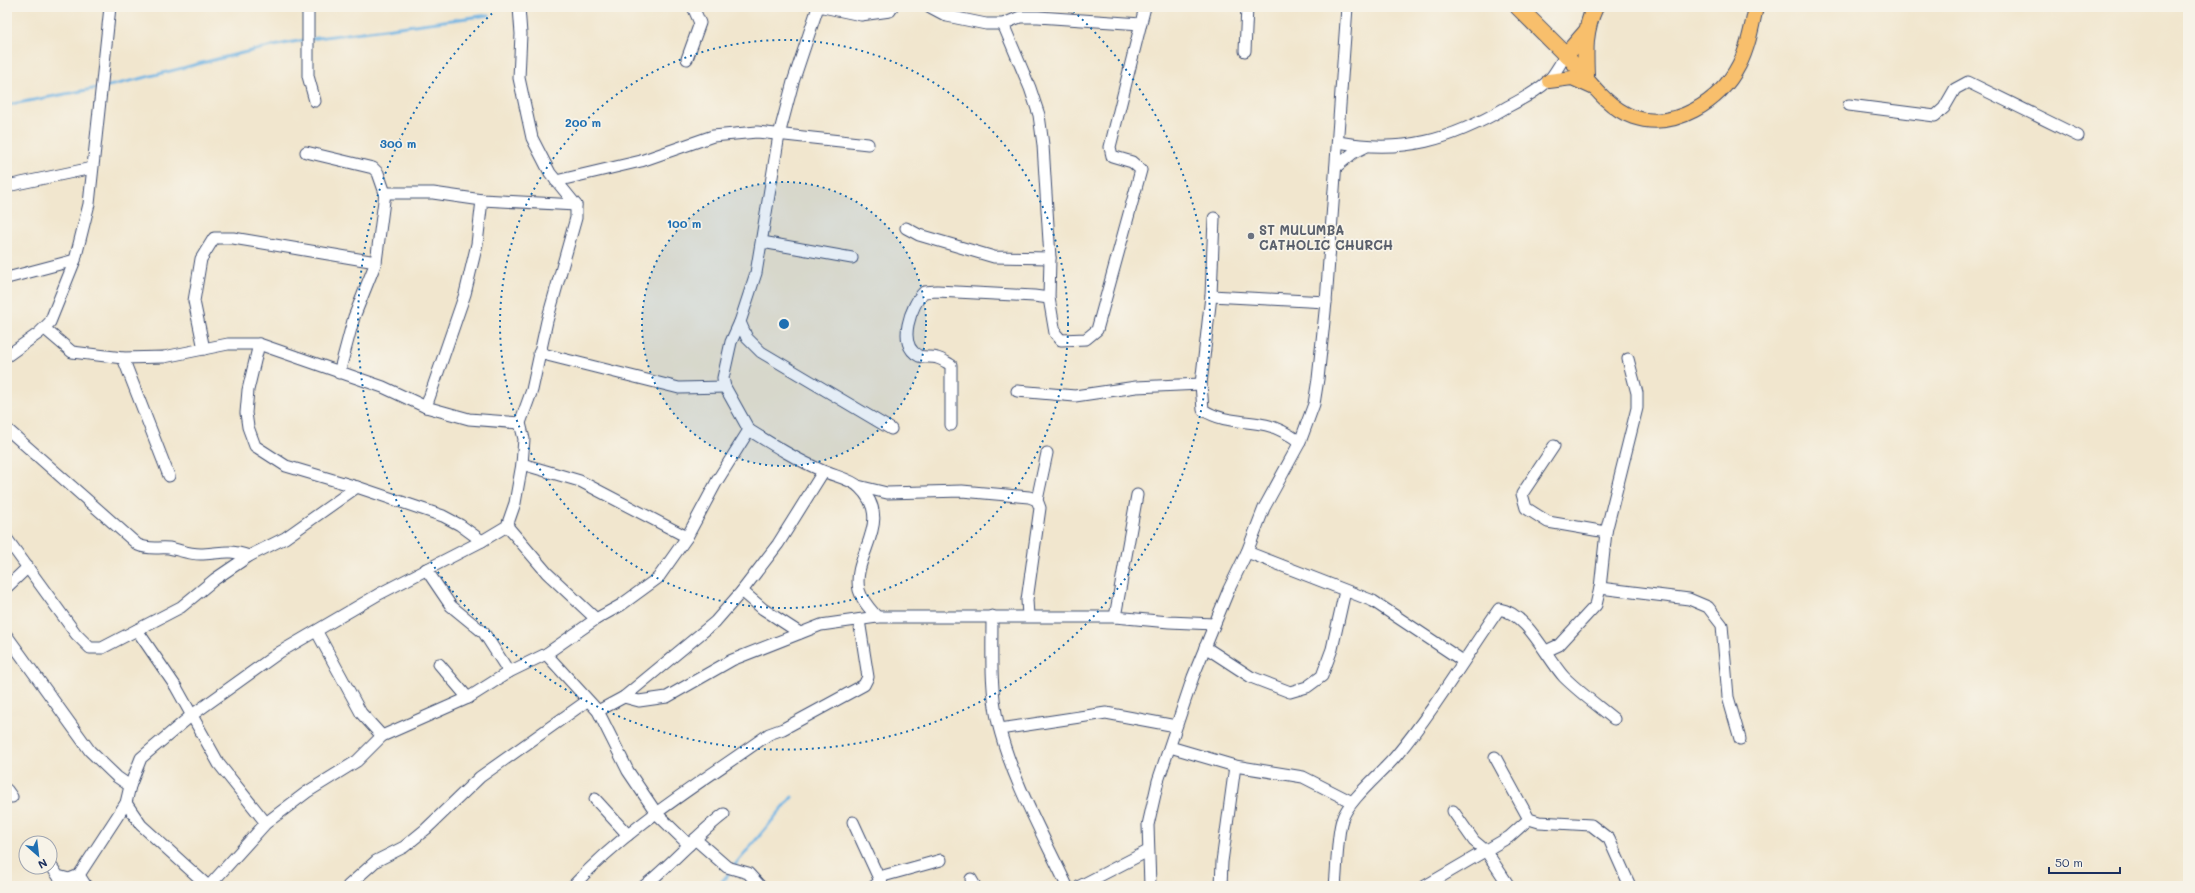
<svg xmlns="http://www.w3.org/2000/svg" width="2195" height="893" font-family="Mali,sans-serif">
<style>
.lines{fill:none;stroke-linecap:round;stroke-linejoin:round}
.stream{stroke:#6db2e3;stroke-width:3}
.minor-casing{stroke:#3b4a6f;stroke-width:13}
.major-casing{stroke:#3b4a6f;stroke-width:16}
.highway-casing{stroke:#3b4a6f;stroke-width:18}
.minor{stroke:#fff;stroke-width:11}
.major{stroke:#f8bf6c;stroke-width:14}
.highway{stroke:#f8bf6c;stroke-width:16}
.ring{fill:none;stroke:#1f6fb2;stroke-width:2;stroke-dasharray:2 4}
.worship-dot{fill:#6b7280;stroke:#f7f3e8;stroke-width:1.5}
.labels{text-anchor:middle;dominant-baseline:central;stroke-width:3.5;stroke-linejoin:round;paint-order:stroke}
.worship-label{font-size:13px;font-weight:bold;fill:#5b616d;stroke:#f7f3e8;text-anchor:start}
.centre{fill:#1f6fb2;stroke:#f7f3e8;stroke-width:2}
.ring-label{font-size:12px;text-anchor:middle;font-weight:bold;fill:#1f6fb2;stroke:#f7f3e8;stroke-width:3.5;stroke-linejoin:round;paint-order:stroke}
</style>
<rect width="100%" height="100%" fill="#f7f3e8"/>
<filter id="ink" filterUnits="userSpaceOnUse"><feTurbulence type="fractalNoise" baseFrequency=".025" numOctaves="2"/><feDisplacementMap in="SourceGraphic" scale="8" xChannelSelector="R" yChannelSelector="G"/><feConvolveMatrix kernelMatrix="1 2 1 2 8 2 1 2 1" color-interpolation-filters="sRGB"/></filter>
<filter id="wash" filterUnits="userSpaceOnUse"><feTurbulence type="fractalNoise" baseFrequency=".012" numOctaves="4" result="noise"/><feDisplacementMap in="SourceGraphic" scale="16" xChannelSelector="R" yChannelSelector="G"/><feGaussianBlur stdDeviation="0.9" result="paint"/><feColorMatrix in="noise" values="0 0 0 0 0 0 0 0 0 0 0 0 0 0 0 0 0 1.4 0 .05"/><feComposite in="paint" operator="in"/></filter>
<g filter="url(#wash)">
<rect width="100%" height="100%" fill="#f1e6ce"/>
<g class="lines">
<!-- stream -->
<g class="stream">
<path d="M 310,39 L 489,15"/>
<path d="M 104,87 C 171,73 237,51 305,40"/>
<path d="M 7,105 L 98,88"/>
<path d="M 734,866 L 792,797"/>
<path d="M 718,886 L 731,871"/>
</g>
</g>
</g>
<g filter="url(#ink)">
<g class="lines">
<defs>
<g id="minor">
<path d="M 308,7 L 308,76 L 315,101"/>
<path d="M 823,7 L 861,15 L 890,11 L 892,7"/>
<path d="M 930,7 L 947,16 L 986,24 L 1003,24 L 1020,17 L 1038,17 L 1141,24"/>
<path d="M 1003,24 L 1030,88 L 1039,115 L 1043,145 L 1050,258 L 1049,298 L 1055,333 L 1061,340 L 1086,339 L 1097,330 L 1141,170 L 1132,162 L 1112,156 L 1110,147 L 1145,7"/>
<path d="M 1245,51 L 1247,7"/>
<path d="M 687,59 L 700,23 L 693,7"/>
<path d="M 1849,105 L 1935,116 L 1944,108 L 1955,89 L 1968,82 L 2078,136"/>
<path d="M 1338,142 C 1403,154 1451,140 1507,107 C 1521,100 1537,91 1548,81 C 1555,74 1560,63 1566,55"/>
<path d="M 306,152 L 373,168 L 378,173 L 385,193 L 376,262 L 354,317 L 339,373"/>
<path d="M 1336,167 L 1353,153 L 1365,147"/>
<path d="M 556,181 L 641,161 L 713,136 L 757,132 L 868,144"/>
<path d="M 7,186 L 92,168"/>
<path d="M 385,193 L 433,193 L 482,200 L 576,205"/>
<path d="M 1214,218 L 1211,296 L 1201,384 L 1203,410 C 1224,423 1243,420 1266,425 C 1279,428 1289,434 1300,442"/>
<path d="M 906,228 L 919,235 L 994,257 L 1050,258"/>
<path d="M 762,242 L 852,258"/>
<path d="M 7,278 L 75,260"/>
<path d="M 1211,296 L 1326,302"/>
<path d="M 740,322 L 747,338 L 761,352 L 891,429"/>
<path d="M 45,329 L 72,352 L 123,358 L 164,357 L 228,344 L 259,344 L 383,387 L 426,407 L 469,419 L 520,423"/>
<path d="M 259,344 L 248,390 L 246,413 L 248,427 L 255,446 L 286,466 L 357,487 L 443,516 L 460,525 L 482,541"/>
<path d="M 204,349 L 194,301 L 201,259 L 214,238 L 233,238 L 376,262"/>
<path d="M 539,353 L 679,388 L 725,387"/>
<path d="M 7,356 L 39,333 L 50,322 L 75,260 L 89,204 L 110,7"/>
<path d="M 123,358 L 169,476"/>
<path d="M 1017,391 L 1075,396 L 1136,387 L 1201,384"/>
<path d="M 426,407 L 465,294 L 477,244 L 482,200"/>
<path d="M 951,425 L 951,365 C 947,363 942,359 937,358 C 932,356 925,358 919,356 C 896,345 911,305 924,292 L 937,291 L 1034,296 L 1049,298"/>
<path d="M 7,429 L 138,545 C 149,550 158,547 169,548 C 180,550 191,555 203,554 C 224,553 227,549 249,556"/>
<path d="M 749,430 C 773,445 797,460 823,471 C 834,476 851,479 859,487 C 896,522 851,555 859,590 C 862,601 870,609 877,617"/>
<path d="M 1554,446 L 1522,494 L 1526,508 L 1548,522 L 1606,532"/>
<path d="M 522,464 L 580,481 L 687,537"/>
<path d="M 858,486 L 887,493 L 962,491 L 1029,497 L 1037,500"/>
<path d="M 507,526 L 547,573 L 596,619"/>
<path d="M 7,539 L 76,634 L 90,648 L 102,648 L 181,607 L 215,579 L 249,556 L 285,538 L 357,487"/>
<path d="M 1247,552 L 1373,601 L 1463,661"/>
<path d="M 426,569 L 451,606 L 484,633 L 509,672"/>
<path d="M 7,587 L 28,567"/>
<path d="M 1600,588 L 1689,599 L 1708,607 L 1722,625 L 1728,697 L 1740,739"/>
<path d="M 742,591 L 763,609 L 800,633"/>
<path d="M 992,616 C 992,651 990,688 998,723 C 1012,780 1042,833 1067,886"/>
<path d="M 1028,616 L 1027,600 L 1040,508 L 1037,500 L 1047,453"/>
<path d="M 1115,617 L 1137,495"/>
<path d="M 137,630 L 176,687 L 219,764 L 266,823"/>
<path d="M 317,632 L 361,713 L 382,736"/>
<path d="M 7,636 L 90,751 L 117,777 L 130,786"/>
<path d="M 1205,647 L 1251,677 L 1290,692 L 1307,687 L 1322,676 L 1332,649 L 1345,591"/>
<path d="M 1546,651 L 1559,645 L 1596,605 L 1600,588 L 1606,532 L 1637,408 L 1637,393 L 1628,359"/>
<path d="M 546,654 L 598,711 L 628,771 L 657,814 L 689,845"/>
<path d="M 439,664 L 468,698"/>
<path d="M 624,697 L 639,701 L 667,697 L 732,660 L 821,625 L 877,617 L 1115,617 L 1169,622 L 1214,624"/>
<path d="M 598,711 L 624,697 L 715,622 L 742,591 L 778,544 L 823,472"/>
<path d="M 1000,729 L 1106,713 L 1176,726"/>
<path d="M 1170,747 L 1235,766 L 1303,777 L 1352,802"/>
<path d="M 1495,757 L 1529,819 L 1539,822 L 1591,825 L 1609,839 L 1630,886"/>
<path d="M 7,790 L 12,797"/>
<path d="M 595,799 L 628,835"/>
<path d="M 1453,811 L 1474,841 L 1486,851 L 1509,886"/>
<path d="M 853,822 L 882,885"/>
<path d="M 695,839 L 727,867 L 748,873 L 760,886"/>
<path d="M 52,867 L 58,876 L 69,879 L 79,875 L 126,803"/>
<path d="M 79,875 L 86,886"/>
<path d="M 971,879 L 975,886"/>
<path d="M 208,886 L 141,825 L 126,803 L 130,786 L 141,758 L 192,715 L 280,652 L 379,594 L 482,541 L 507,526 L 515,503 L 522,464 L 524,439 L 520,423 L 532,390 L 547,321 L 576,218 L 576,205 L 550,173 L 532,138 L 519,78 L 521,34 L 519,7"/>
<path d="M 209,886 L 266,823 L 307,792 L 357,761 L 382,736 L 468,698 L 509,672 L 546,654 L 596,619 L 621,605 L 658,578 L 687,537 L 717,481 L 749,430 L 725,387 L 723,378 L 731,342 L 740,322 L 756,273 L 779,135 L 793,82 L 818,7"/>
<path d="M 348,886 L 376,861 L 404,847 L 426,829 L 480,777 L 587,701"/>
<path d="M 573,886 C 629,825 702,782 769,734 L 783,729 L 864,685 L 868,677 L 859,620"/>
<path d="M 644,886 C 672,864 695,836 724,814"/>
<path d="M 874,886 L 881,881 L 883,876 L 941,860"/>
<path d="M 1080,886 L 1148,851"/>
<path d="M 1150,886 L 1148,825 L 1158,781 L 1193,677 L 1229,589 L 1247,552 L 1264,508 L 1300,442 L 1314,404 L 1318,379 L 1326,302 L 1347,7"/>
<path d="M 1221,886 L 1222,862 L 1235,766"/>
<path d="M 1335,886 C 1337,869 1337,834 1342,820 C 1348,800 1382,773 1396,756 C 1434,710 1465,658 1499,609 C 1527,613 1546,657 1564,677 C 1579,692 1597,705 1614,719"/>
<path d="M 1425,886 L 1509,837 L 1529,819"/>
</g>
<g id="major">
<path d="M 1566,55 C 1586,76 1605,107 1633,117 C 1674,131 1720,102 1739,65 C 1748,48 1752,26 1756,7"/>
<path d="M 1549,81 L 1572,78 L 1594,88"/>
</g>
<g id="highway">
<path d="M 1518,7 L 1566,55 L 1586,32"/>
<path d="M 1586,75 C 1585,51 1584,30 1595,7"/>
</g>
</defs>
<!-- minor casing -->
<use href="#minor" class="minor-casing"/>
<!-- major casing -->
<use href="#major" class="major-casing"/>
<!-- highway casing -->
<use href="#highway" class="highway-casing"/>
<!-- minor -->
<use href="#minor" class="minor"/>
<!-- major -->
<use href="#major" class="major"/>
<!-- highway -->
<use href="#highway" class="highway"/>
</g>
</g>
<!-- distance rings -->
<circle cx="784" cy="324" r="142" fill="#1f6fb2" fill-opacity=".12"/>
<g class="ring">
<circle cx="784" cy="324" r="142"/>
<circle cx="784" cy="324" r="284"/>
<path d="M1069 7A426 426 0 1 1 499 7"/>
</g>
<!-- markers -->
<circle class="worship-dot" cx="1251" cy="236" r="4"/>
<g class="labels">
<!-- worship labels -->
<g class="worship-label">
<text x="1259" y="229">ST MULUMBA<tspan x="1259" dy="15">CATHOLIC CHURCH</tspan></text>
</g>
</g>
<circle cx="784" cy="324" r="6" class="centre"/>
<g class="ring-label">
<text x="583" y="127">200 m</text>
<text x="398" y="148">300 m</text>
<text x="684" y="228">100 m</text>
</g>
<!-- margin -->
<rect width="2195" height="893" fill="none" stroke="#f7f3e8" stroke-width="24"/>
<!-- north arrow -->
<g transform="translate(38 855) rotate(152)"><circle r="19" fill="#f7f3e8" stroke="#9fa5b1"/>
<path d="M0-3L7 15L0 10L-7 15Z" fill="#1f6fb2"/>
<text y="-6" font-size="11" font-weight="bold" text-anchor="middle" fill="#1b2f5e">N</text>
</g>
<!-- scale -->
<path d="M2049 867v6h71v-6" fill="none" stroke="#1b2f5e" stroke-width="2"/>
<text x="2055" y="867" font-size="12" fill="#1b2f5e" stroke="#f7f3e8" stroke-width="3" paint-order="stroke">50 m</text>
</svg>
